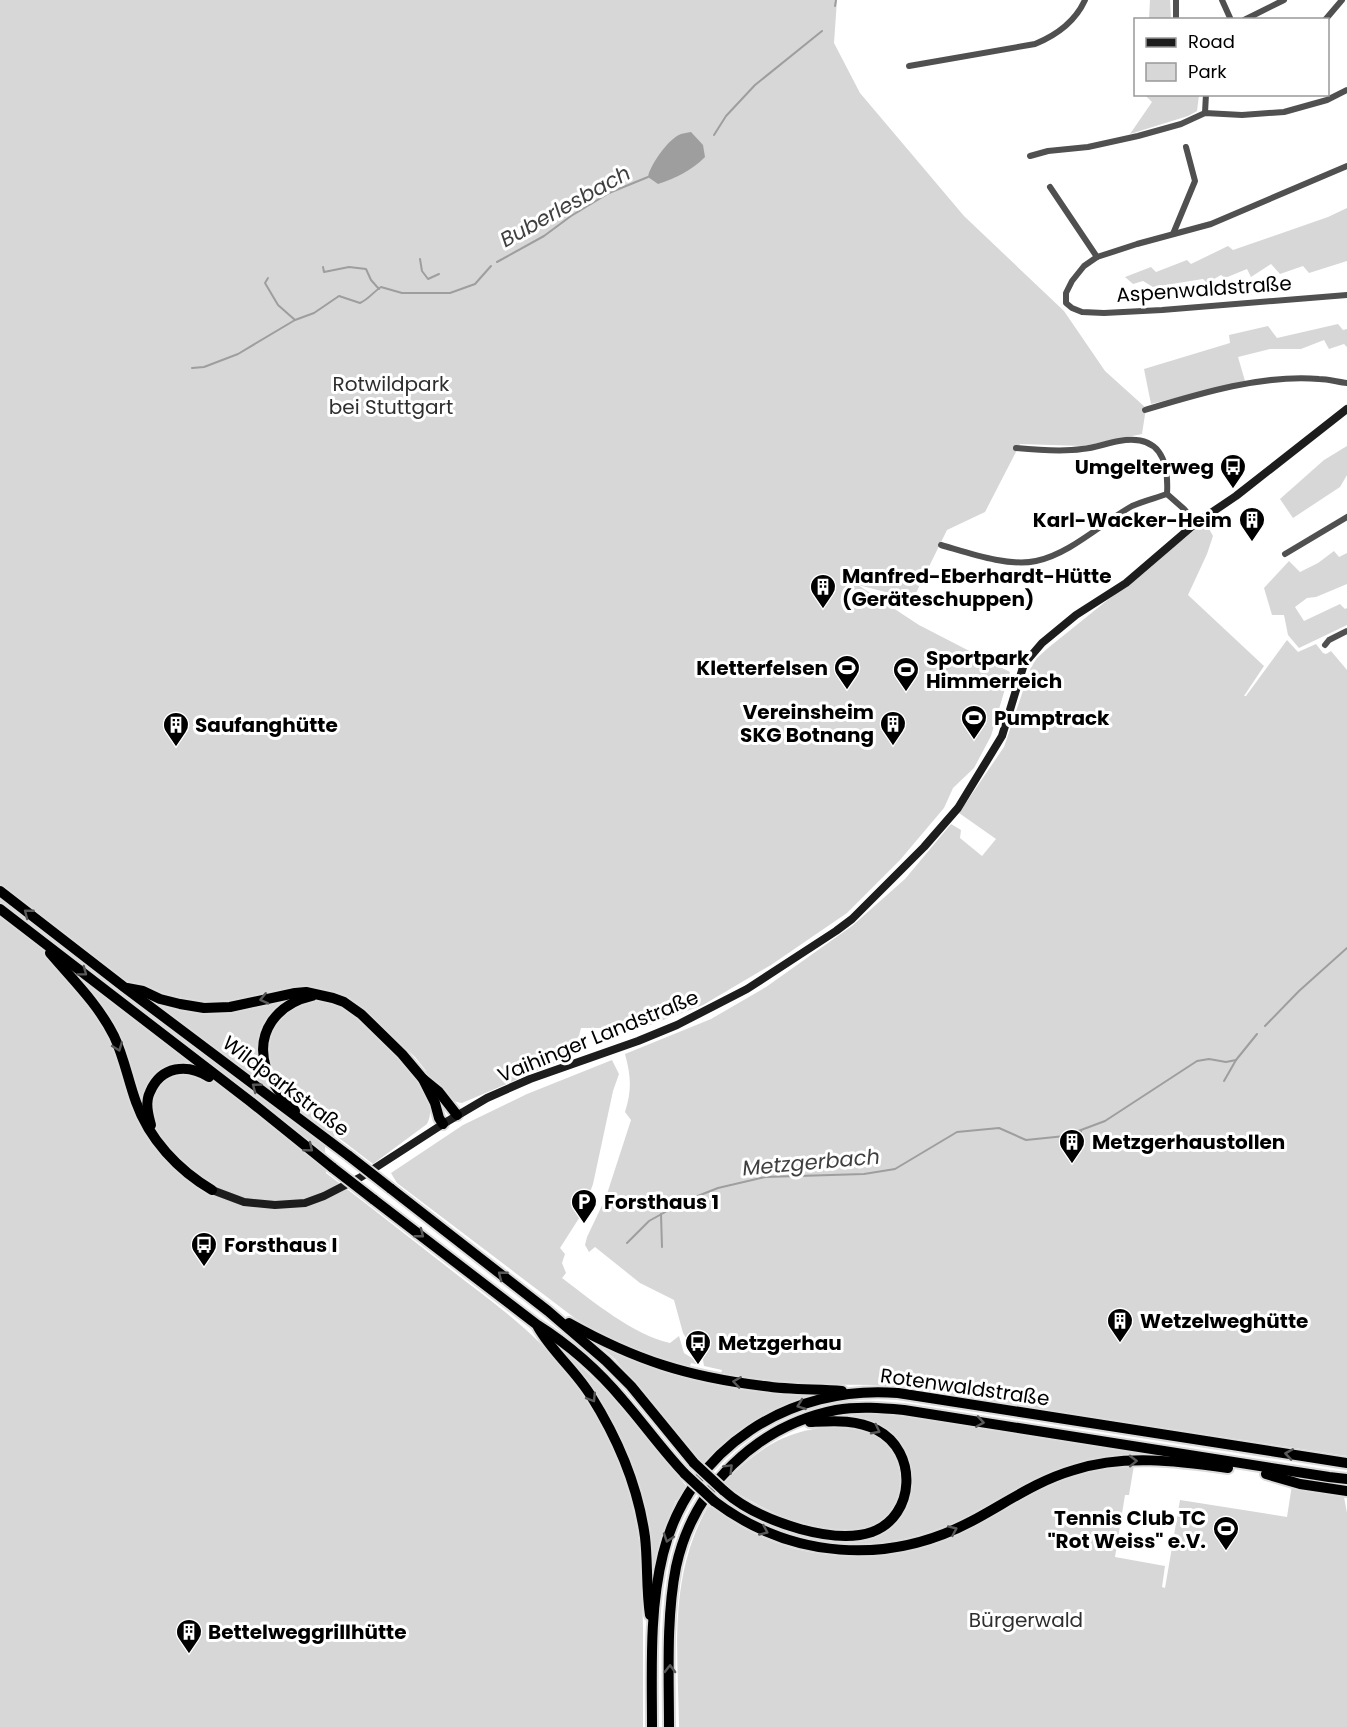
<svg xmlns="http://www.w3.org/2000/svg" width="1347" height="1727" font-family="Poppins,sans-serif">
<style>
.green{fill:#d7d7d7}
.water{fill:#9e9e9e}
.lines{fill:none;stroke-linecap:round;stroke-linejoin:round}
.stream{stroke:#9e9e9e;stroke-width:2}
.highway-casing{stroke:#dbdbdb;stroke-width:14}
.street{stroke:#505050;stroke-width:6}
.secondary{stroke:#1d1d1d;stroke-width:8}
.highway{stroke:#000;stroke-width:10}
.highway-bridge-casing{stroke:#dbdbdb;stroke-width:14;stroke-linecap:butt}
.highway-bridge{stroke:#000;stroke-width:10}
.oneway{stroke:#595959}
.labels{text-anchor:middle;dominant-baseline:central;stroke-width:6;stroke-linejoin:round;paint-order:stroke}
.street-label{font-size:20px;fill:#000;stroke:#fff}
.park-label{font-size:20px;fill:#2e2e2e;stroke:#fff}
.poi-label{font-size:20px;font-weight:bold;fill:#000;stroke:#fff;text-anchor:start}
.water-label{font-size:21px;font-style:italic;fill:#3f3f3f;stroke:#fff}
</style>
<rect width="100%" height="100%" fill="#fff"/>
<!-- green -->
<g class="green">
<path d="M 0,0 L 837,0 L 834,43 L 860,93 L 964,216 L 1064,311 L 1105,371 L 1146,408 L 1142,434 L 1083,446 L 1020,444 L 985,512 L 947,530 L 913,599 L 858,585 L 919,625 L 1010,672 L 991,736 L 974,768 L 953,788 L 944,808 L 900,860 L 847,913 L 771,965 L 703,1005 L 634,1031 L 616,1028 L 603,1041 L 602,1028 L 581,1028 L 574,1055 L 462,1103 C 447,1102 435,1083 425,1073 L 426,1071 L 415,1057 L 401,1044 L 395,1053 C 410,1071 440,1098 427,1124 L 373,1164 L 335,1135 L 325,1147 L 326,1173 C 368,1205 409,1237 451,1270 C 482,1294 514,1317 542,1345 C 590,1393 623,1457 636,1523 C 643,1557 642,1592 643,1627 C 643,1660 643,1694 643,1727 L 0,1727 Z"/>
<path d="M 1150,0 L 1170,0 L 1171,19 L 1149,19 Z"/>
<path d="M 1145,95 L 1199,95 L 1197,111 L 1188,116 L 1130,134 L 1152,102 Z"/>
<path d="M 1347,208 L 1347,261 L 1309,273 L 1303,266 L 1280,274 L 1271,264 L 1251,277 L 1247,269 L 1225,278 L 1221,275 L 1207,283 L 1203,279 L 1153,287 L 1143,281 L 1133,284 L 1125,277 L 1151,267 L 1156,272 L 1187,260 L 1191,264 L 1228,246 L 1233,250 L 1328,217 Z"/>
<path d="M 1338,324 L 1343,330 L 1347,329 L 1347,347 L 1344,344 L 1329,349 L 1324,340 L 1301,349 L 1270,349 L 1238,357 L 1245,381 L 1151,404 L 1144,369 L 1230,343 L 1229,335 L 1268,326 L 1277,338 Z"/>
<path d="M 1347,446 L 1347,475 L 1340,487 L 1293,518 L 1280,499 L 1324,460 Z"/>
<path d="M 1202,524 L 1208,527 L 1213,536 L 1207,554 L 1188,595 L 1264,666 L 1244,696 L 1246,696 L 1287,640 L 1298,652 L 1316,644 L 1323,653 L 1326,654 L 1331,651 L 1347,670 L 1347,1456 L 898,1387 L 875,1385 L 779,1384 L 754,1381 L 721,1373 L 722,1370 L 704,1366 L 703,1360 L 700,1355 L 696,1354 L 683,1333 L 674,1300 L 640,1283 L 595,1247 L 589,1252 L 585,1245 L 587,1237 L 606,1197 L 631,1120 L 625,1112 C 632,1090 631,1076 625,1054 L 711,1019 L 766,987 L 852,926 L 905,879 L 951,824 L 961,830 L 960,838 L 982,856 L 996,839 L 959,813 L 1004,747 L 1031,667 L 1037,658 L 1048,648 Z"/>
<path d="M 1334,551 L 1339,557 L 1347,553 L 1347,584 L 1316,597 L 1307,598 L 1295,607 L 1304,621 L 1340,604 L 1345,609 L 1347,608 L 1347,625 L 1299,648 L 1288,635 L 1284,615 L 1272,615 L 1264,588 L 1289,561 L 1300,572 L 1318,563 Z"/>
<path d="M 612,1060 L 619,1074 L 613,1091 L 593,1184 L 583,1212 L 560,1248 L 565,1254 L 562,1263 L 566,1273 L 562,1278 C 591,1300 635,1336 670,1343 L 679,1336 L 684,1353 L 695,1360 L 700,1361 L 700,1365 L 691,1363 L 690,1366 C 650,1358 612,1341 576,1319 L 397,1183 L 391,1173 L 463,1125 L 527,1094 Z"/>
<path d="M 596,1343 L 646,1364 L 820,1394 C 772,1408 739,1429 703,1464 L 690,1451 L 615,1359 Z"/>
<path d="M 560,1347 L 608,1392 L 687,1487 L 672,1513 L 677,1501 L 676,1500 L 663,1531 L 654,1566 L 655,1567 L 654,1576 L 649,1528 L 644,1501 L 633,1469 Z"/>
<path d="M 860,1413 L 886,1413 L 916,1416 L 1151,1455 C 1129,1456 1108,1456 1086,1461 C 1041,1470 1004,1498 964,1520 L 963,1519 C 879,1557 796,1554 720,1498 L 721,1497 C 756,1525 842,1560 884,1533 C 920,1510 922,1457 890,1431 C 879,1422 863,1419 853,1416 L 854,1414 Z"/>
<path d="M 840,1426 C 857,1428 873,1430 887,1442 C 911,1465 905,1510 876,1525 C 833,1547 758,1509 723,1483 C 761,1446 787,1429 840,1426 Z"/>
<path d="M 1134,1465 L 1129,1495 L 1125,1495 L 1115,1557 L 1165,1566 L 1162,1587 L 1165,1588 L 1180,1500 L 1287,1517 L 1292,1485 L 1344,1497 L 1347,1513 L 1347,1727 L 679,1727 C 678,1649 668,1578 708,1506 C 717,1509 728,1519 738,1525 C 761,1538 788,1549 815,1553 C 865,1561 915,1555 962,1533 C 989,1520 1014,1501 1041,1488 C 1071,1474 1102,1467 1134,1465 Z"/>
</g>
<!-- water -->
<path class="water" d="M 691,132 L 703,145 L 705,157 C 691,171 676,178 658,184 L 648,177 C 650,165 669,138 681,134 C 684,133 687,133 691,132 Z"/>
<g class="lines">
<!-- stream -->
<g class="stream">
<path d="M 835,6 L 836,0"/>
<path d="M 714,135 L 726,116 L 755,85 L 822,31"/>
<path d="M 420,259 L 422,271 L 428,279 L 439,274"/>
<path d="M 497,262 L 544,236 L 571,216 L 609,193 L 648,177"/>
<path d="M 323,267 L 324,272 L 349,267 L 366,269 L 371,280 L 379,289"/>
<path d="M 268,278 L 265,283 L 278,305 L 295,320"/>
<path d="M 192,368 L 204,367 L 238,354 L 295,320 L 314,313 L 339,296 L 360,303 C 369,299 373,292 381,287 L 402,293 L 450,293 L 475,284 L 491,266"/>
<path d="M 1265,1026 L 1299,991 L 1347,948"/>
<path d="M 1224,1081 L 1236,1060"/>
<path d="M 1078,1155 L 1081,1131"/>
<path d="M 661,1214 L 662,1247"/>
<path d="M 627,1243 L 649,1221 L 685,1201 L 718,1188 L 765,1177 L 864,1174 L 895,1169 L 957,1132 L 999,1128 L 1026,1140 L 1065,1136 L 1105,1121 L 1197,1061 L 1209,1059 L 1226,1062 L 1236,1060 L 1257,1034"/>
</g>
<defs>
<g id="highway">
<path d="M 0,891 L 124,987 L 349,1156"/>
<path d="M 0,909 L 251,1102 L 333,1168"/>
<path d="M 50,953 C 73,980 98,1004 114,1036 C 124,1057 128,1080 136,1102 C 149,1139 178,1170 212,1190"/>
<path d="M 127,988 L 143,991 L 160,999 L 180,1004 L 204,1008 L 230,1007 L 295,993 L 306,992 L 333,998 L 344,1002 L 361,1014 L 402,1054 L 423,1079 L 435,1103 L 439,1118 L 443,1124"/>
<path d="M 423,1079 L 439,1092 L 457,1115"/>
<path d="M 295,1111 C 285,1099 271,1083 266,1068 C 255,1032 277,1004 312,996"/>
<path d="M 151,1125 C 148,1114 145,1102 150,1092 C 161,1066 187,1063 209,1077"/>
<path d="M 390,1188 L 548,1311 L 606,1361 L 631,1386 L 694,1463"/>
<path d="M 373,1199 L 536,1324 C 568,1344 598,1370 623,1400 C 644,1424 663,1451 685,1474"/>
<path d="M 569,1323 C 635,1360 688,1377 764,1386 C 790,1390 816,1389 842,1391"/>
<path d="M 538,1327 C 552,1352 576,1371 591,1396 C 618,1439 638,1486 645,1537 C 648,1563 646,1589 650,1615"/>
<path d="M 1266,1474 L 1300,1484 L 1347,1491"/>
<path d="M 723,1490 C 745,1510 772,1521 800,1529 C 822,1535 849,1540 872,1532 C 916,1516 918,1451 877,1430 C 856,1419 833,1421 810,1422"/>
<path d="M 714,1501 C 791,1559 887,1566 972,1521 C 1006,1503 1036,1481 1074,1470 C 1124,1454 1177,1461 1228,1468"/>
<path d="M 652,1727 C 652,1670 649,1610 663,1554 C 689,1448 791,1384 898,1393 L 1347,1463"/>
<path d="M 669,1727 C 669,1675 666,1618 676,1567 C 693,1488 756,1426 836,1410 C 859,1406 882,1408 904,1410 L 1329,1477 L 1347,1479"/>
</g>
</defs>
<!-- highway casing -->
<use href="#highway" class="highway-casing"/>
<!-- street -->
<g class="street">
<path d="M 1176,0 L 1176,20"/>
<path d="M 1222,0 L 1231,20"/>
<path d="M 1244,20 L 1284,0"/>
<path d="M 1325,20 L 1342,0"/>
<path d="M 909,66 L 1035,44 C 1057,35 1075,22 1085,0"/>
<path d="M 1205,113 L 1206,94"/>
<path d="M 1030,156 L 1048,151 L 1088,147 L 1138,136 L 1181,124 L 1205,113 L 1242,115 L 1284,112 L 1327,100 L 1347,90"/>
<path d="M 1347,166 L 1211,224 L 1137,244 L 1097,257 L 1084,266 L 1072,281 L 1066,293 L 1066,303 L 1072,308 L 1082,312 L 1104,313 L 1162,310 L 1347,295"/>
<path d="M 1050,187 L 1097,257"/>
<path d="M 1173,234 L 1195,181 L 1186,147"/>
<path d="M 1145,410 C 1198,394 1263,374 1319,379 C 1328,379 1338,382 1347,383"/>
<path d="M 1016,448 C 1037,450 1062,452 1082,449 C 1095,448 1107,443 1119,441 C 1159,434 1169,459 1167,494"/>
<path d="M 1167,494 L 1184,509 L 1196,523"/>
<path d="M 941,545 C 969,553 1008,567 1036,561 C 1070,554 1102,523 1132,506 C 1143,501 1156,498 1167,494"/>
<path d="M 1285,554 L 1347,517"/>
<path d="M 1325,645 L 1329,640 L 1347,631"/>
</g>
<!-- secondary -->
<path class="secondary" d="M 212,1190 L 244,1202 L 275,1205 L 305,1203 L 324,1196 L 361,1177 L 443,1124 L 487,1098 L 530,1079 L 638,1041 L 677,1025 L 747,989 L 836,931 L 852,919 L 924,847 L 958,808 L 1002,736 L 1024,664 L 1042,643 L 1076,615 L 1126,583 L 1196,523 L 1236,496 L 1347,409"/>
<!-- highway -->
<use href="#highway" class="highway"/>
<defs>
<g id="highway-bridge">
<path d="M 349,1156 L 390,1188"/>
<path d="M 333,1168 L 373,1199"/>
<path d="M 694,1463 L 723,1490"/>
<path d="M 685,1474 L 714,1501"/>
</g>
</defs>
<!-- highway-bridge casing -->
<use href="#highway-bridge" class="highway-bridge-casing"/>
<!-- highway-bridge -->
<use href="#highway-bridge" class="highway-bridge"/>
</g>
<!-- one-way arrows -->
<defs><path id="oneway-chevron" d="M-2-3.5L2.5 0L-2 3.5" fill="none" stroke-width="1.6" stroke-linecap="round" stroke-linejoin="round" transform="scale(1.5)"/></defs>
<g class="oneway">
<use href="#oneway-chevron" transform="translate(28 913) rotate(-142)"/>
<use href="#oneway-chevron" transform="translate(83 972) rotate(37)"/>
<use href="#oneway-chevron" transform="translate(264 999) rotate(167)"/>
<use href="#oneway-chevron" transform="translate(118 1047) rotate(69)"/>
<use href="#oneway-chevron" transform="translate(256 1087) rotate(-143)"/>
<use href="#oneway-chevron" transform="translate(309 1148) rotate(39)"/>
<use href="#oneway-chevron" transform="translate(420 1234) rotate(38)"/>
<use href="#oneway-chevron" transform="translate(502 1275) rotate(-142)"/>
<use href="#oneway-chevron" transform="translate(737 1382) rotate(-172)"/>
<use href="#oneway-chevron" transform="translate(592 1398) rotate(58)"/>
<use href="#oneway-chevron" transform="translate(801 1405) rotate(160)"/>
<use href="#oneway-chevron" transform="translate(980 1422) rotate(9)"/>
<use href="#oneway-chevron" transform="translate(876 1430) rotate(27)"/>
<use href="#oneway-chevron" transform="translate(1289 1454) rotate(-171)"/>
<use href="#oneway-chevron" transform="translate(1133 1461) rotate(-1)"/>
<use href="#oneway-chevron" transform="translate(729 1468) rotate(-45)"/>
<use href="#oneway-chevron" transform="translate(953 1530) rotate(-24)"/>
<use href="#oneway-chevron" transform="translate(764 1531) rotate(24)"/>
<use href="#oneway-chevron" transform="translate(668 1538) rotate(108)"/>
<use href="#oneway-chevron" transform="translate(670 1669) rotate(-89)"/>
</g>
<!-- icons -->
<defs>
<symbol id="bus-pin" viewBox="-11 -11 22 30"><path d="M0 17L-7.5 6A9.5 9.5 0 1 1 7.5 6Z" fill="#000" stroke="#fff"/><path d="M-5-6H5V4H4V6H2V4H-2V6H-4V4H-5ZM-3.5-4V0h7V-4ZM-3.5 1.2v1.5H-2V1.2ZM2 1.2v1.5H3.5V1.2Z" fill="#fff"/></symbol>
<symbol id="building-pin" viewBox="-11 -11 22 30"><path d="M0 17L-7.5 6A9.5 9.5 0 1 1 7.5 6Z" fill="#000" stroke="#fff"/><path d="M-4-6H4V6H1V3H-1V6H-4ZM-2.5-4.3h1.7v1.8h-1.7ZM.8-4.3h1.7v1.8H.8ZM-2.5-1h1.7V.8h-1.7ZM.8-1h1.7V.8H.8Z" fill="#fff"/></symbol>
<symbol id="stadium-pin" viewBox="-11 -11 22 30"><path d="M0 17L-7.5 6A9.5 9.5 0 1 1 7.5 6Z" fill="#000" stroke="#fff"/><path d="M0-5a6.5 5 0 1 0 0 10a6.5 5 0 1 0 0-10ZM-3.5-1.8h7v3.6h-7Z" fill="#fff"/></symbol>
<symbol id="parking-pin" viewBox="-11 -11 22 30"><path d="M0 17L-7.5 6A9.5 9.5 0 1 1 7.5 6Z" fill="#000" stroke="#fff"/><path d="M-3.5-5.5H1a3.5 3.5 0 0 1 0 7H-1V5.5H-3.5ZM-1-3.4V-.6H.8a1.4 1.4 0 0 0 0-2.8Z" fill="#fff"/></symbol>
</defs>
<g fill-rule="evenodd">
<use href="#bus-pin" x="1218" y="452" width="30" height="40"/>
<use href="#building-pin" x="1237" y="505" width="30" height="40"/>
<use href="#building-pin" x="808" y="572" width="30" height="40"/>
<use href="#stadium-pin" x="832" y="653" width="30" height="40"/>
<use href="#stadium-pin" x="891" y="655" width="30" height="40"/>
<use href="#stadium-pin" x="959" y="703" width="30" height="40"/>
<use href="#building-pin" x="878" y="709" width="30" height="40"/>
<use href="#building-pin" x="161" y="710" width="30" height="40"/>
<use href="#building-pin" x="1057" y="1127" width="30" height="40"/>
<use href="#parking-pin" x="569" y="1187" width="30" height="40"/>
<use href="#bus-pin" x="189" y="1230" width="30" height="40"/>
<use href="#building-pin" x="1105" y="1306" width="30" height="40"/>
<use href="#bus-pin" x="683" y="1328" width="30" height="40"/>
<use href="#stadium-pin" x="1211" y="1514" width="30" height="40"/>
<use href="#building-pin" x="174" y="1617" width="30" height="40"/>
</g>
<g class="labels">
<!-- street labels -->
<g class="street-label">
<text transform="translate(1204 289) rotate(-4)">Aspenwaldstraße</text>
<text transform="translate(598 1036) rotate(-22)">Vaihinger Landstraße</text>
<text transform="translate(286 1086) rotate(37)">Wildparkstraße</text>
<text transform="translate(965 1387) rotate(8)">Rotenwaldstraße</text>
</g>
<!-- park labels -->
<g class="park-label">
<text x="391" y="384">Rotwildpark<tspan x="391" dy="23">bei Stuttgart</tspan></text>
<text x="1026" y="1620">Bürgerwald</text>
</g>
<!-- poi labels -->
<g class="poi-label">
<text x="1214" y="467" text-anchor="end">Umgelterweg</text>
<text x="1232" y="520" text-anchor="end">Karl-Wacker-Heim</text>
<text x="842" y="576">Manfred-Eberhardt-Hütte<tspan x="842" dy="23">(Geräteschuppen)</tspan></text>
<text x="926" y="658">Sportpark<tspan x="926" dy="23">Himmerreich</tspan></text>
<text x="828" y="668" text-anchor="end">Kletterfelsen</text>
<text x="874" y="712" text-anchor="end">Vereinsheim<tspan x="874" dy="23">SKG Botnang</tspan></text>
<text x="994" y="718">Pumptrack</text>
<text x="195" y="725">Saufanghütte</text>
<text x="1092" y="1142">Metzgerhaustollen</text>
<text x="604" y="1202">Forsthaus 1</text>
<text x="224" y="1245">Forsthaus I</text>
<text x="1140" y="1321">Wetzelweghütte</text>
<text x="718" y="1343">Metzgerhau</text>
<text x="1206" y="1518" text-anchor="end">Tennis Club TC<tspan x="1206" dy="23">"Rot Weiss" e.V.</tspan></text>
<text x="208" y="1632">Bettelweggrillhütte</text>
</g>
<!-- water labels -->
<g class="water-label">
<text transform="translate(565 206) rotate(-29)">Buberlesbach</text>
<text transform="translate(811 1162) rotate(-5)">Metzgerbach</text>
</g>
</g>
<!-- legend -->
<rect x="1134" y="18" width="195" height="78" fill="#ffffff" stroke="#999999" stroke-width="1.5"/>
<rect x="1146" y="38" width="30" height="9" fill="#1d1d1d" stroke="#999999" stroke-width="1.5"/>
<text x="1188" y="48" font-size="18" fill="#000000">Road</text>
<rect x="1146" y="63" width="30" height="18" fill="#d7d7d7" stroke="#999999" stroke-width="1.5"/>
<text x="1188" y="78" font-size="18" fill="#000000">Park</text>
</svg>
